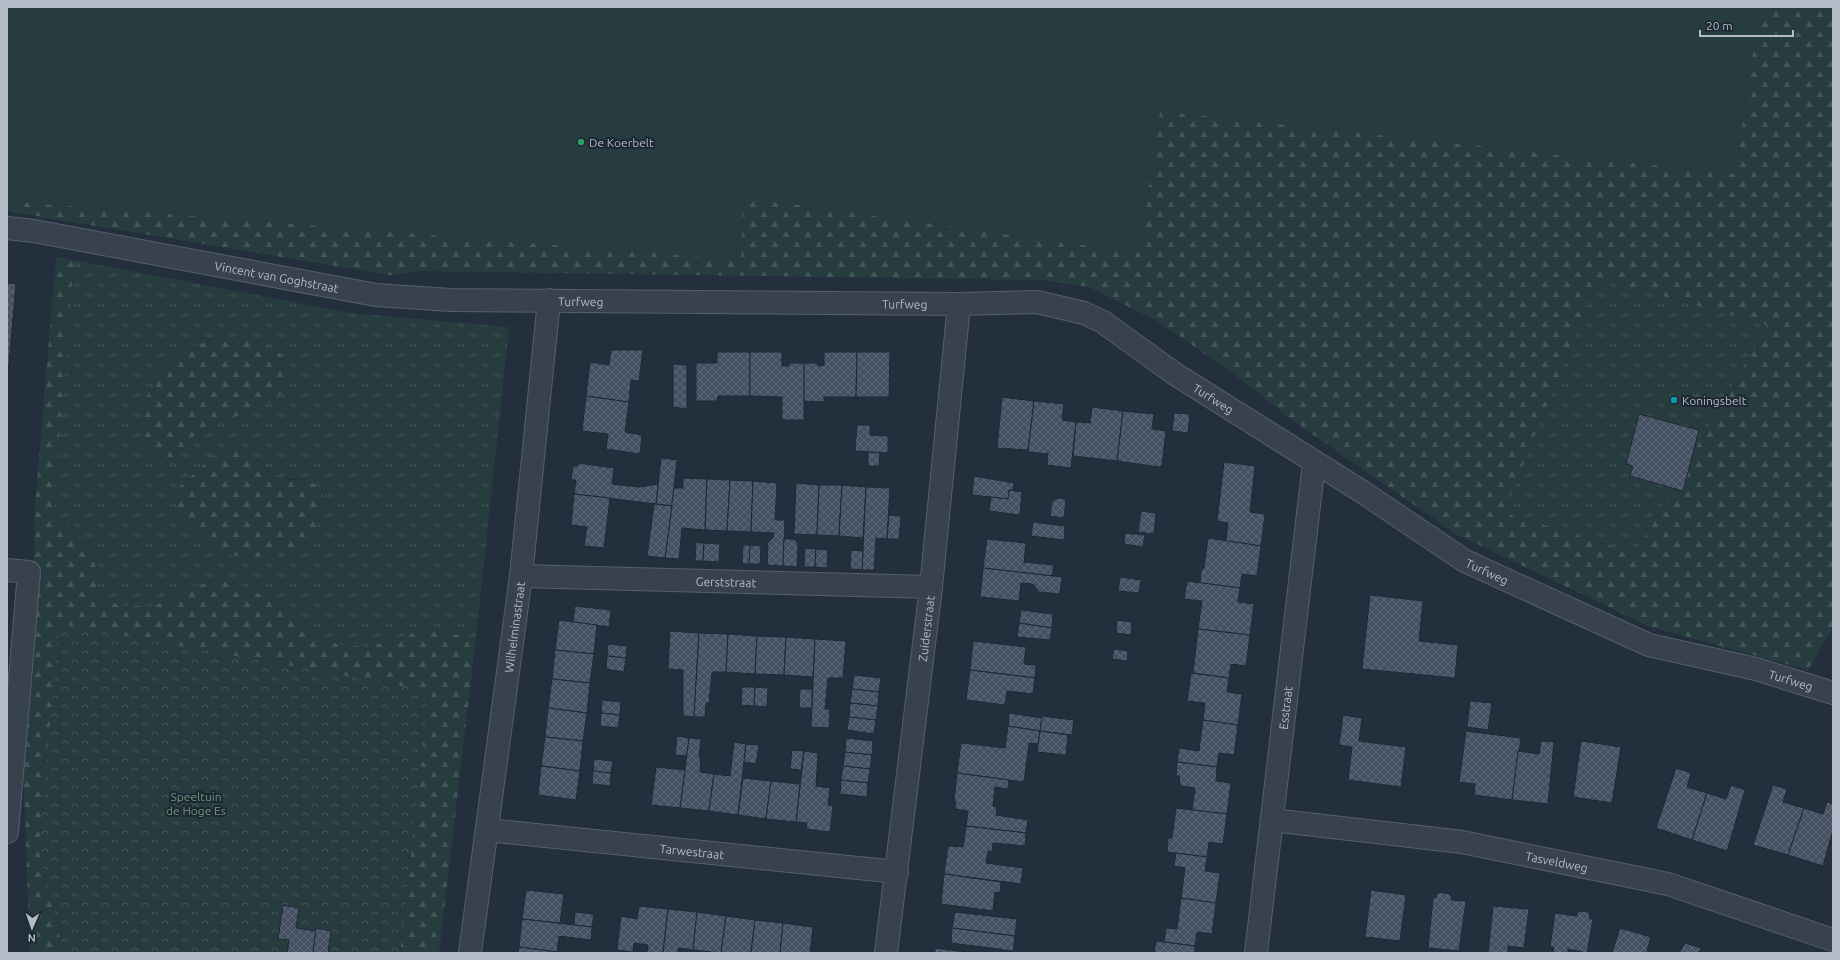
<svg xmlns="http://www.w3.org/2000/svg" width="1840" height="960" font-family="Ubuntu,sans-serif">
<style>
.grass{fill:url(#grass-tufts);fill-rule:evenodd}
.forest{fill:url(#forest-firs);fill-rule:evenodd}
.park{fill:url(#park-crowns)}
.pitch{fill:#263c3f}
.building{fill:url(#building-cross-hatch);stroke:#1f2835}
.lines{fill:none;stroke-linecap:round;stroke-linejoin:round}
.street-casing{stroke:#565f6c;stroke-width:24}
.street{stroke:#38414e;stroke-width:22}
.leisure-dot{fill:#2e9e5b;stroke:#1d2633;stroke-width:1.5}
.culture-dot{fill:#0f9aa8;stroke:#1d2633;stroke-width:1.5}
.labels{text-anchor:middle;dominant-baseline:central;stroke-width:4;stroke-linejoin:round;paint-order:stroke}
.poi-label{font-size:12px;fill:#b4bcc9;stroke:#1d2633;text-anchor:start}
.street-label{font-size:12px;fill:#b4bcc9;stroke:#1d2633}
.park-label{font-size:12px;fill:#6b9a76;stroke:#1d2633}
</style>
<defs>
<pattern id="grass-tufts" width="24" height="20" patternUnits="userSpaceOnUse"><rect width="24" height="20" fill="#263c3f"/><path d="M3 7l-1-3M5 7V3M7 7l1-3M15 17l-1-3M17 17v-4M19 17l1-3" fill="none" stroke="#435659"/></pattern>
<pattern id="forest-firs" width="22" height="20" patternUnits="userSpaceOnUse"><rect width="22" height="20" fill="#263c3f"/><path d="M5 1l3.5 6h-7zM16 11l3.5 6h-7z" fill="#435659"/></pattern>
<pattern id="park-crowns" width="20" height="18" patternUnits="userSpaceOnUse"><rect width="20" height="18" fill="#263c3f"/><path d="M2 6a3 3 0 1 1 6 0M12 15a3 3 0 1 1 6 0" fill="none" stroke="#435659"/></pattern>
<pattern id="building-cross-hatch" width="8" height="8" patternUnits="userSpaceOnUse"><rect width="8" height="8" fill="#455162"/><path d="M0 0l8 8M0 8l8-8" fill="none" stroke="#5d6877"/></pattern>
</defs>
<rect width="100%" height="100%" fill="#242f3e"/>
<!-- grass -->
<g class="grass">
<path d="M 74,260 L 350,313 L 509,327 L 476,638 L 426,629 L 368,647 L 340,645 L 318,636 L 292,621 L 269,598 L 237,583 L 217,580 L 196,586 L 154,606 L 127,606 L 96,599 C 96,587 97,573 95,562 C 91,540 69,526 53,514 ZM 218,337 L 256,338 L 277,399 L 197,433 L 167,465 L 178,352 ZM 255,457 C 273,477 281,479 308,480 L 242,557 L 220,552 Z"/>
<path d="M 1598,278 L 1768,325 L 1635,553 L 1504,513 Z"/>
</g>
<!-- forest -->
<g class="forest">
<path d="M 424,7 L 1833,7 L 1833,628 L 1808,670 L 1648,626 L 1456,534 L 1295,422 L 1230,371 L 1159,322 L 1089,287 L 1043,280 L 421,271 L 389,275 L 7,211 L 7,171 ZM 1598,278 L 1767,325 L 1635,553 L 1504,513 Z"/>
<path d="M 56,257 L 74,260 L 53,514 C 69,526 91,540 95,562 C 97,573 96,587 96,599 L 127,606 L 154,606 L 196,586 L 217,580 L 237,583 L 269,598 L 293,621 L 318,636 L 340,645 L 368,647 L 426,629 L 476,638 L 439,953 L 400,953 L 429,691 L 39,851 L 64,953 L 30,953 L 22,736 L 33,596 L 35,506 Z"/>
<path d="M 218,337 L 256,338 L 281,354 L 291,378 L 277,399 L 197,433 L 167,465 L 153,458 L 142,444 L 140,423 L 144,402 L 156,378 L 178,352 Z"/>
<path d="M 234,445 L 255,457 L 268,472 L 289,480 L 308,480 L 320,488 L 323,496 L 316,528 L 295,548 L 269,556 L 242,557 L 220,552 C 192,533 182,527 172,493 L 212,457 Z"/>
</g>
<!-- park -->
<path class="park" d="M 59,624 L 429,691 L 400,953 L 64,953 L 39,851 Z"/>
<!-- pitch -->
<path class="pitch" d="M 7,7 L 1760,7 L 1735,174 L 1160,111 L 1139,253 L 743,197 L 741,260 L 7,201 Z"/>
<!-- building -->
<g class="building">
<path d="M 7,283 L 16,284 L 7,386 Z"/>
<path d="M 611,350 L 643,350 L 639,381 L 631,380 L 629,402 L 586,396 L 590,362 L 609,365 Z"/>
<path d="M 717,352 L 750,352 L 750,396 L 718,396 L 717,401 L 696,401 L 696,363 L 717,363 Z"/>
<path d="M 750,352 L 782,352 L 782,366 L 789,366 L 789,363 L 804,363 L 804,420 L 782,420 L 782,397 L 750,396 Z"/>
<path d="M 824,352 L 857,352 L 856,397 L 824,397 L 824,402 L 804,401 L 804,363 L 818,363 L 818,366 L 824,365 Z"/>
<path d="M 857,352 L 890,352 L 889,397 L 856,397 Z"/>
<path d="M 673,364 L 687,365 L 687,409 L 673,407 Z"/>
<path d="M 586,396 L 629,402 L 625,432 L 642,435 L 640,454 L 606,449 L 608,434 L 582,431 Z"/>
<path d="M 1002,397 L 1034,401 L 1028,450 L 997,448 Z"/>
<path d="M 1034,401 L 1064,404 L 1062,420 L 1076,422 L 1071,468 L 1047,465 L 1048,454 L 1028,452 Z"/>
<path d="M 1092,407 L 1123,411 L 1117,461 L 1073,456 L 1076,422 L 1090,423 Z"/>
<path d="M 1123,411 L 1154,414 L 1152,429 L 1166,431 L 1162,465 L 1159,467 L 1117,461 Z"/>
<path d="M 1174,413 L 1190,414 L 1188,433 L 1172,431 Z"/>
<path d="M 1639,414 L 1699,430 L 1683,491 L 1630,476 L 1633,466 L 1626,464 Z"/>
<path d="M 857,425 L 870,425 L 870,435 L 888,436 L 888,453 L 855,451 Z"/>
<path d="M 868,452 L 880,453 L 879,466 L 868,466 Z"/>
<path d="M 661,458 L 677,460 L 672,506 L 656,504 Z"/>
<path d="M 1224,462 L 1255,466 L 1250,512 L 1265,514 L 1261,546 L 1226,541 L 1228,523 L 1217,521 Z"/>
<path d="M 578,463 L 614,468 L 612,484 L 639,487 L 658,484 L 656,504 L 574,494 L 576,480 L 571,480 L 573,466 L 578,466 Z"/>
<path d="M 974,476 L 1014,483 L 1013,490 L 1009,490 L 1008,499 L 972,495 Z"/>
<path d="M 683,478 L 707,479 L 705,530 L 682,528 L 679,559 L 665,558 L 674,488 L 683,488 Z"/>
<path d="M 707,479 L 730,480 L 727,531 L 705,530 Z"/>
<path d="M 730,480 L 753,481 L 751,532 L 727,531 Z"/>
<path d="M 753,481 L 777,483 L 775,520 L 785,520 L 783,566 L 767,565 L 768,542 L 773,538 L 774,533 L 751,532 Z"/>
<path d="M 796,483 L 819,485 L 817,535 L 794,534 Z"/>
<path d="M 819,485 L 842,485 L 839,536 L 817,535 Z"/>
<path d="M 842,485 L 866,487 L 863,538 L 839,536 Z"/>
<path d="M 866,487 L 890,488 L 887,539 L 876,538 L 874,570 L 862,570 Z"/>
<path d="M 1009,490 L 1022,492 L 1020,515 L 989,511 L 991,497 L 1008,499 Z"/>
<path d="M 574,494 L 610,498 L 604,548 L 584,546 L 587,527 L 571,525 Z"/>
<path d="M 1058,498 L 1066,499 L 1064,518 L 1050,516 L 1052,502 Z"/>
<path d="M 654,504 L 672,506 L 665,558 L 647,556 Z"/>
<path d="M 1141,511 L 1156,513 L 1154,534 L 1138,532 Z"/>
<path d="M 889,515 L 901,516 L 899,539 L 887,539 Z"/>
<path d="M 1033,522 L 1065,526 L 1064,540 L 1031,536 Z"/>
<path d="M 1125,533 L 1145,535 L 1143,547 L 1124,544 Z"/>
<path d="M 1208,538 L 1261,546 L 1257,576 L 1242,574 L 1240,588 L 1200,583 L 1201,571 L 1204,568 Z"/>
<path d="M 784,539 L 794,539 L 798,543 L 797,567 L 783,566 Z"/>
<path d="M 987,539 L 1026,543 L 1024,562 L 1054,565 L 1052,576 L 983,568 Z"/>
<path d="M 696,542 L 704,543 L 703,561 L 695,561 Z"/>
<path d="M 704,543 L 720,544 L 719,562 L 703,561 Z"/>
<path d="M 743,545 L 750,545 L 749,564 L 742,564 Z"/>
<path d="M 750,545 L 761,546 L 760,564 L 749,564 Z"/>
<path d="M 805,548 L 816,549 L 815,567 L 804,567 Z"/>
<path d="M 816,549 L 828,550 L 827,568 L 815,567 Z"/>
<path d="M 851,550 L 863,551 L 862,570 L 850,569 Z"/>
<path d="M 983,568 L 1062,577 L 1060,594 L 1039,592 L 1033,584 L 1021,583 L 1019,601 L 980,597 Z"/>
<path d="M 1120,577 L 1141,580 L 1139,593 L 1118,591 Z"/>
<path d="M 1187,581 L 1240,588 L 1238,602 L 1254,604 L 1250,635 L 1198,629 L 1202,601 L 1184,599 Z"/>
<path d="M 1370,595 L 1423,601 L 1419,641 L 1458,645 L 1455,678 L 1362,669 Z"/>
<path d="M 575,606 L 611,610 L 609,627 L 573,622 Z"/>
<path d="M 1021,610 L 1053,614 L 1052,628 L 1019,623 Z"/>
<path d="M 559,620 L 597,625 L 594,654 L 555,650 Z"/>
<path d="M 1117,620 L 1132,622 L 1131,635 L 1116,633 Z"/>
<path d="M 1019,623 L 1052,628 L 1050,640 L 1017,637 Z"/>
<path d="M 1198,629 L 1250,635 L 1246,666 L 1231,664 L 1229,678 L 1193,673 Z"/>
<path d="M 670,631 L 699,633 L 694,717 L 683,716 L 683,670 L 668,669 Z"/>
<path d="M 699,633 L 728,634 L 726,672 L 712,672 L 709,703 L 706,703 L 705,717 L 694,717 Z"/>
<path d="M 728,634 L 757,636 L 755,674 L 726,672 Z"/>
<path d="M 757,636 L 786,637 L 784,675 L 755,674 Z"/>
<path d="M 786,637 L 815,639 L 813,677 L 784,675 Z"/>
<path d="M 815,639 L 846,641 L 843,678 L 828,678 L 825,709 L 830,709 L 829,728 L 811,727 Z"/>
<path d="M 973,641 L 1026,647 L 1024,664 L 1036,665 L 1035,678 L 970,670 Z"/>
<path d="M 608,644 L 627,646 L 626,658 L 607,656 Z"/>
<path d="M 1114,649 L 1128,651 L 1127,661 L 1112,659 Z"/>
<path d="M 555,650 L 594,654 L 590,683 L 552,679 Z"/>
<path d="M 607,656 L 626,658 L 624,672 L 606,669 Z"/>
<path d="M 970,670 L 1035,678 L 1033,694 L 1007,691 L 1005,705 L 966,700 Z"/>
<path d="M 1191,673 L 1229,678 L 1227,692 L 1242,694 L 1238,725 L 1203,720 L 1205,703 L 1187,701 Z"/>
<path d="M 854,675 L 881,678 L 879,692 L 852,689 Z"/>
<path d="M 552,679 L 590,683 L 587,713 L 548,708 Z"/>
<path d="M 742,687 L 755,687 L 754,706 L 741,705 Z"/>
<path d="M 755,687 L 768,688 L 767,707 L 754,706 Z"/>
<path d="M 800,689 L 812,689 L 812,708 L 799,708 Z"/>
<path d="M 852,689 L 879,692 L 878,706 L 850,703 Z"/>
<path d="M 602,700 L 621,702 L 620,715 L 601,713 Z"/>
<path d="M 1470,701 L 1492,703 L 1488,730 L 1467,727 Z"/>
<path d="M 850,703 L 878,706 L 876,720 L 849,717 Z"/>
<path d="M 548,708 L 587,713 L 583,741 L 545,737 Z"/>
<path d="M 601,713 L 620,715 L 618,728 L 600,726 Z"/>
<path d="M 1009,713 L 1042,718 L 1040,731 L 1008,726 Z"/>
<path d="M 1343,715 L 1362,718 L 1359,741 L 1406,747 L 1401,787 L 1348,780 L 1352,747 L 1339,745 Z"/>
<path d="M 1042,716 L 1074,720 L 1072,735 L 1040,731 Z"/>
<path d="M 849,717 L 876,720 L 874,734 L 847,730 Z"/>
<path d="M 1203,720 L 1238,725 L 1234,755 L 1219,753 L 1217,767 L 1177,762 L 1179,748 L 1199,751 Z"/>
<path d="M 1008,726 L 1040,731 L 1038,744 L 1029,743 L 1024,782 L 957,773 L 961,743 L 1005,748 Z"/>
<path d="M 1040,731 L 1068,735 L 1066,755 L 1037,752 Z"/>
<path d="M 1466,731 L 1521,738 L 1512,800 L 1474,795 L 1475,784 L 1459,782 Z"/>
<path d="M 677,736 L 689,738 L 687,756 L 675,755 Z"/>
<path d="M 545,737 L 583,741 L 580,771 L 541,766 Z"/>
<path d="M 689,738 L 701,739 L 699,757 L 701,757 L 700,772 L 714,774 L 709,811 L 680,808 Z"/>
<path d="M 846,738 L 873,741 L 872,755 L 845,752 Z"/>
<path d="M 1541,741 L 1554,742 L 1548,804 L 1512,800 L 1518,751 L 1539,754 Z"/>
<path d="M 1581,741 L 1621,747 L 1612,803 L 1573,797 Z"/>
<path d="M 734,742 L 746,744 L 738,815 L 709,811 L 714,774 L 730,776 Z"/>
<path d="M 746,744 L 759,745 L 756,764 L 744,762 Z"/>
<path d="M 792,750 L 804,751 L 801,770 L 790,769 Z"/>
<path d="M 804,751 L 818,753 L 816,786 L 830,788 L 828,805 L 833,806 L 830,832 L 806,829 L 807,823 L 796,822 Z"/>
<path d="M 845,752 L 872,755 L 870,769 L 843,766 Z"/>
<path d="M 594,759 L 613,761 L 611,773 L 593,771 Z"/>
<path d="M 1177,762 L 1217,767 L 1216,781 L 1231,783 L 1227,814 L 1192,810 L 1195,788 L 1182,786 L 1180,784 L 1179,776 L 1176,776 Z"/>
<path d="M 541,766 L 580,771 L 576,800 L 538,795 Z"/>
<path d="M 843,766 L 870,769 L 868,783 L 841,780 Z"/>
<path d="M 656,767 L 685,770 L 680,808 L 651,805 Z"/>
<path d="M 1676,768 L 1691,773 L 1687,787 L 1707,793 L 1692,840 L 1656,828 Z"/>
<path d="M 593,771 L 611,773 L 610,786 L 592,784 Z"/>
<path d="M 957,773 L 1009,780 L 1008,789 L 995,787 L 993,806 L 997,807 L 996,815 L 1028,820 L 1026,833 L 966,826 L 968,811 L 955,809 L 956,802 L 954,801 Z"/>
<path d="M 743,778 L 771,781 L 766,819 L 738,815 Z"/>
<path d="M 841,780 L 868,783 L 867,797 L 840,794 Z"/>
<path d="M 771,781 L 800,784 L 796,822 L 766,819 Z"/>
<path d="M 1731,785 L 1745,790 L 1727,851 L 1692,840 L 1707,793 L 1726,799 Z"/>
<path d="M 1773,785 L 1787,789 L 1783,802 L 1804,808 L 1788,855 L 1753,845 Z"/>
<path d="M 1827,802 L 1833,804 L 1833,830 L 1823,866 L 1788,855 L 1804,808 L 1823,814 Z"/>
<path d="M 1176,808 L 1227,814 L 1223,844 L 1209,842 L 1207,857 L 1167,852 L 1168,838 L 1172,838 Z"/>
<path d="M 966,826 L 1026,833 L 1025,846 L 993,843 L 992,852 L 988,851 L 986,863 L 1023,868 L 1021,884 L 944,874 L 948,846 L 963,847 Z"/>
<path d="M 1176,853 L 1207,857 L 1205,871 L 1220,873 L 1216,903 L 1181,898 L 1185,868 L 1174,866 Z"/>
<path d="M 944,874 L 1001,882 L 1000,893 L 995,892 L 993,911 L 941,904 Z"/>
<path d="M 526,890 L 564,894 L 560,923 L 522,919 Z"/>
<path d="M 1371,890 L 1406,895 L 1400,941 L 1365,937 Z"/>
<path d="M 1440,892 L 1449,894 L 1452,897 L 1451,900 L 1466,901 L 1459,951 L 1428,948 L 1433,898 L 1436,898 L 1436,895 Z"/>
<path d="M 1181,898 L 1216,903 L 1212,934 L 1197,932 L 1195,946 L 1164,942 L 1166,928 L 1177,929 Z"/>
<path d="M 283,905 L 299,908 L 296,928 L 316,931 L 313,953 L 287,953 L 289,940 L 278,939 Z"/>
<path d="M 639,906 L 668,909 L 663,953 L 647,953 L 648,945 L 634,943 L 633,952 L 617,950 L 621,916 L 637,919 Z"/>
<path d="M 1493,906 L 1529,909 L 1524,948 L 1508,946 L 1508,953 L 1488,953 Z"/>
<path d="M 668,909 L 697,912 L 693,950 L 678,948 L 678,953 L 663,953 Z"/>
<path d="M 1580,911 L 1589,912 L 1590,919 L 1593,919 L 1587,953 L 1568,949 L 1568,953 L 1553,953 L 1554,947 L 1550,947 L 1555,913 L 1577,916 L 1577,913 Z"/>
<path d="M 575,912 L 594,914 L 592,927 L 574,925 Z"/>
<path d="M 697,912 L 726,916 L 721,953 L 693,950 Z"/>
<path d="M 955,912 L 1017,919 L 1015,936 L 952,928 Z"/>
<path d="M 726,916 L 755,920 L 751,953 L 721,953 Z"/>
<path d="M 522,919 L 592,927 L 591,940 L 559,936 L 557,952 L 519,947 Z"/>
<path d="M 755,920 L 783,923 L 780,953 L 751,953 Z"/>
<path d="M 783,923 L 813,927 L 810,953 L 780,953 Z"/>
<path d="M 316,928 L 331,931 L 328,953 L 313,953 Z"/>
<path d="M 952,928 L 1015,936 L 1013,951 L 951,943 Z"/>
<path d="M 1620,928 L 1651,937 L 1647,951 L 1654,953 L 1612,953 Z"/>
<path d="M 1156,941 L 1195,946 L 1195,953 L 1154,953 Z"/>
<path d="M 1685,943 L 1701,948 L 1699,952 L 1701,953 L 1679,953 Z"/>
<path d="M 519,947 L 557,952 L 556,953 L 518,953 Z"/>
<path d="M 935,948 L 974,953 L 935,953 Z"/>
</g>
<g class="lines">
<defs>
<g id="street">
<path id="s1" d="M 7,228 L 34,231 L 376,295 L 451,300 L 959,304 L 1037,302 L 1084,313 L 1103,322 L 1175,374 L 1361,491 L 1465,561 L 1649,645 L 1756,669 L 1833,693"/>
<path d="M 7,570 L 29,572 L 7,832"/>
<path id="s2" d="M 521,576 L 931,587"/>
<path id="s3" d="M 1272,820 L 1462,842 L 1668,884 L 1833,940"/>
<path id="s4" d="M 487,830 L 897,872"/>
<path id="s5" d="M 470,953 L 521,576 L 549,300"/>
<path id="s6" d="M 886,953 L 931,587 L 959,304"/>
<path id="s7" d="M 1256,953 L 1314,463"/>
</g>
</defs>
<!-- street casing -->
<use href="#street" class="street-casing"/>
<!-- street -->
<use href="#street" class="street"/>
</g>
<!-- markers -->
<circle class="leisure-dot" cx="581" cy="142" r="4"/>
<circle class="culture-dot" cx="1674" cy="400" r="4"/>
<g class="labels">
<!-- poi labels -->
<g class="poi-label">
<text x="589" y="142">De Koerbelt</text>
<text x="1682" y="400">Koningsbelt</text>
</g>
<!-- street labels -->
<g class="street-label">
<text stroke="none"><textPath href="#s1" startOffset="274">Vincent van Goghstraat</textPath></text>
<text stroke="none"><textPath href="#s1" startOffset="580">Turfweg</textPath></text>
<text stroke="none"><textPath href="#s1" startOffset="904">Turfweg</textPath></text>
<text stroke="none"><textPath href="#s1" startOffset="1240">Turfweg</textPath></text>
<text stroke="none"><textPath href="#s1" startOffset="1564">Turfweg</textPath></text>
<text stroke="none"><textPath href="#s2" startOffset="205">Gerststraat</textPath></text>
<text stroke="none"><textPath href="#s5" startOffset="329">Wilhelminastraat</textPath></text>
<text stroke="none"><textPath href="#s6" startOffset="327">Zuiderstraat</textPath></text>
<text stroke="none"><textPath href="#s1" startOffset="1888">Turfweg</textPath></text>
<text stroke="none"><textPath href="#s7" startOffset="247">Esstraat</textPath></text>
<text stroke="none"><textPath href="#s4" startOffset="206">Tarwestraat</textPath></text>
<text stroke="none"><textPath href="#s3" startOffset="288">Tasveldweg</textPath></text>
</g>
<!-- park labels -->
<g class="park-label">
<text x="196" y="796">Speeltuin<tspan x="196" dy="14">de Hoge Es</tspan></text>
</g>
</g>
<!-- border -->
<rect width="1840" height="960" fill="none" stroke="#b4bcc9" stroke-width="16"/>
<!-- north arrow -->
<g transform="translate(32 928) rotate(182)" stroke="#1d2633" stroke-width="3" paint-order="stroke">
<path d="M0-3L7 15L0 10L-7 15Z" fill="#b4bcc9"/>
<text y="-6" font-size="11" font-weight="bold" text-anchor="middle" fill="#b4bcc9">N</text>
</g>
<!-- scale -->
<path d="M1700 30v6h93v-6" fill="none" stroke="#b4bcc9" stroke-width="2"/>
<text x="1706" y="30" font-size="12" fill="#b4bcc9" stroke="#1d2633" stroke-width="3" paint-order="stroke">20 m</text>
</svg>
